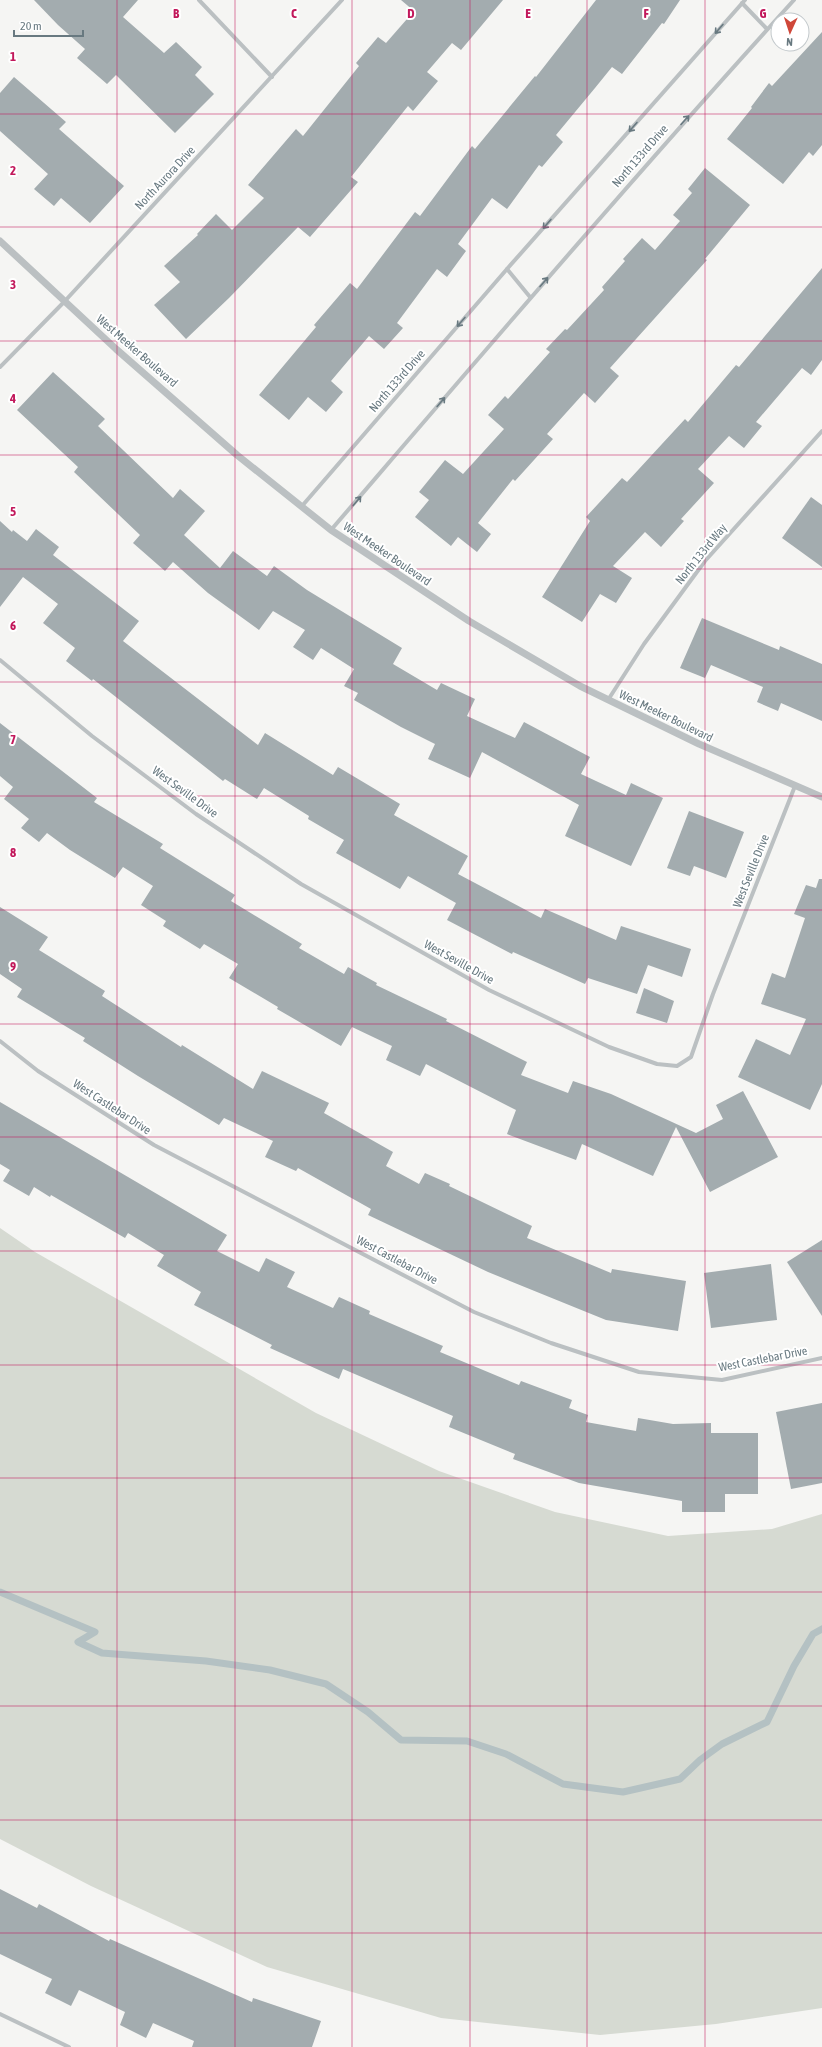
<svg xmlns="http://www.w3.org/2000/svg" width="822" height="2047" font-family="'Asap Condensed',sans-serif">
<style>
.green{fill:#d6dad2}
.lines{fill:none;stroke-linecap:round;stroke-linejoin:round}
.stream{stroke:#b4c1c3;stroke-width:7}
.building{fill:#a3acaf}
.minor{stroke:#bbc0c2;stroke-width:4}
.tertiary{stroke:#bbc0c2;stroke-width:7}
.oneway{stroke:#687980}
.grid{fill:none;stroke:#c2185b;stroke-width:1;stroke-opacity:0.55}
.labels{text-anchor:middle;dominant-baseline:central;stroke-width:4;stroke-linejoin:round;paint-order:stroke}
.street-label{font-size:12px;fill:#687980;stroke:#fff}
.grid-label{font-size:13px;text-anchor:middle;font-weight:bold;fill:#c2185b;stroke:#fff;stroke-width:4;stroke-linejoin:round;paint-order:stroke}
</style>
<rect width="100%" height="100%" fill="#f5f5f3"/>
<!-- green -->
<path class="green" d="M 0,1228 L 35,1252 L 316,1413 L 439,1471 L 555,1512 L 668,1536 L 772,1529 L 822,1514 L 822,2008 L 716,2024 L 600,2035 L 441,2018 L 267,1967 L 91,1886 L 0,1839 Z"/>
<g class="lines">
<!-- stream -->
<path class="stream" d="M 0,1592 L 95,1632 L 78,1642 L 102,1653 L 206,1661 L 270,1670 L 326,1684 L 368,1712 L 401,1740 L 467,1741 L 506,1754 L 563,1784 L 623,1792 L 680,1779 L 700,1760 L 722,1744 L 767,1722 L 794,1666 L 813,1634 L 822,1629"/>
</g>
<!-- building -->
<g class="building">
<path d="M 34,0 L 138,0 L 123,17 L 164,53 L 176,42 L 202,67 L 195,75 L 214,94 L 175,133 L 116,75 L 107,84 L 77,58 L 85,49 L 58,25 Z"/>
<path d="M 401,0 L 503,0 L 461,50 L 452,43 L 427,72 L 438,81 L 413,111 L 408,106 L 351,177 L 358,182 L 310,237 L 298,227 L 229,298 L 186,339 L 154,305 L 180,282 L 164,266 L 198,235 L 197,234 L 216,214 L 232,230 L 264,198 L 248,185 L 296,129 L 303,136 L 359,66 L 356,63 L 378,37 L 386,43 L 414,11 Z"/>
<path d="M 596,0 L 680,0 L 664,24 L 662,23 L 622,74 L 612,67 L 595,88 L 556,135 L 563,142 L 542,167 L 539,165 L 507,209 L 492,198 L 458,244 L 466,251 L 447,277 L 437,269 L 397,323 L 403,328 L 384,349 L 369,336 L 331,381 L 343,392 L 326,412 L 308,397 L 289,420 L 259,395 L 316,327 L 314,325 L 350,283 L 357,289 L 415,212 L 420,216 L 472,146 L 475,149 L 535,76 L 536,77 Z"/>
<path d="M 822,32 L 822,145 L 813,156 L 809,152 L 783,184 L 727,139 L 752,108 L 751,107 L 769,83 L 772,86 Z"/>
<path d="M 14,77 L 66,122 L 59,129 L 124,186 L 90,223 L 61,198 L 54,206 L 34,189 L 48,174 L 0,131 L 0,93 Z"/>
<path d="M 705,168 L 750,205 L 705,259 L 707,260 L 610,368 L 619,376 L 595,403 L 584,393 L 547,434 L 553,439 L 515,481 L 513,479 L 478,523 L 491,534 L 477,552 L 458,537 L 451,546 L 415,517 L 429,500 L 419,492 L 445,460 L 463,474 L 504,429 L 488,415 L 505,396 L 508,399 L 550,352 L 546,349 L 565,329 L 567,330 L 604,290 L 602,287 L 625,261 L 623,259 L 642,238 L 655,250 L 680,221 L 673,215 L 692,193 L 688,189 Z"/>
<path d="M 822,268 L 822,360 L 811,375 L 802,368 L 756,422 L 762,426 L 744,448 L 729,436 L 698,469 L 714,483 L 681,519 L 684,521 L 661,547 L 645,532 L 613,566 L 632,578 L 616,603 L 600,594 L 582,622 L 542,597 L 590,521 L 586,517 L 622,478 L 627,482 L 685,419 L 688,422 L 736,365 L 739,367 Z"/>
<path d="M 53,372 L 105,419 L 98,426 L 173,498 L 180,489 L 205,511 L 184,535 L 220,568 L 233,551 L 267,576 L 274,566 L 307,590 L 402,648 L 393,664 L 437,690 L 441,683 L 475,699 L 467,716 L 515,738 L 524,722 L 590,757 L 581,774 L 626,795 L 631,783 L 663,798 L 631,866 L 565,836 L 579,805 L 482,752 L 470,778 L 428,759 L 435,744 L 401,727 L 354,700 L 358,693 L 344,686 L 354,669 L 321,648 L 313,660 L 293,647 L 305,630 L 273,611 L 259,630 L 208,593 L 173,562 L 165,571 L 133,543 L 140,535 L 74,472 L 78,467 L 17,410 Z"/>
<path d="M 811,497 L 822,505 L 822,567 L 782,538 Z"/>
<path d="M 0,521 L 12,532 L 13,530 L 27,541 L 36,529 L 59,547 L 53,555 L 139,621 L 123,641 L 258,745 L 265,733 L 333,775 L 338,767 L 400,804 L 394,815 L 468,856 L 458,874 L 541,918 L 545,909 L 616,940 L 621,926 L 691,949 L 682,977 L 648,965 L 637,994 L 588,978 L 585,984 L 513,952 L 512,954 L 447,920 L 456,903 L 408,876 L 400,889 L 336,853 L 344,840 L 308,819 L 309,816 L 264,788 L 257,799 L 225,779 L 223,781 L 93,679 L 92,681 L 66,661 L 75,648 L 43,623 L 58,604 L 23,577 L 0,607 Z"/>
<path d="M 702,618 L 779,650 L 780,646 L 822,664 L 822,721 L 781,703 L 778,711 L 757,702 L 763,687 L 711,665 L 705,678 L 680,668 Z"/>
<path d="M 0,723 L 97,798 L 94,802 L 163,844 L 160,848 L 235,895 L 231,901 L 302,944 L 299,948 L 344,974 L 348,967 L 377,983 L 376,985 L 447,1019 L 446,1021 L 527,1062 L 521,1075 L 568,1093 L 573,1081 L 611,1094 L 696,1133 L 723,1119 L 716,1105 L 743,1091 L 778,1157 L 710,1192 L 676,1127 L 653,1176 L 582,1144 L 576,1160 L 507,1134 L 516,1110 L 426,1064 L 420,1076 L 386,1060 L 392,1046 L 352,1027 L 341,1046 L 277,1009 L 278,1007 L 229,978 L 238,964 L 204,944 L 200,949 L 163,926 L 166,921 L 141,905 L 153,886 L 123,867 L 115,878 L 70,850 L 47,833 L 39,842 L 21,828 L 29,819 L 4,799 L 13,787 L 0,776 Z"/>
<path d="M 689,811 L 744,832 L 726,878 L 694,866 L 690,876 L 667,868 Z"/>
<path d="M 819,879 L 822,879 L 822,1084 L 810,1110 L 738,1077 L 756,1039 L 790,1055 L 806,1019 L 761,1004 L 772,973 L 785,978 L 805,918 L 794,914 L 806,885 L 816,888 Z"/>
<path d="M 0,907 L 48,937 L 39,950 L 105,991 L 102,996 L 181,1047 L 182,1045 L 253,1089 L 262,1071 L 329,1103 L 324,1113 L 393,1152 L 386,1166 L 419,1184 L 425,1173 L 450,1184 L 449,1186 L 532,1226 L 527,1238 L 611,1273 L 612,1269 L 686,1281 L 678,1331 L 606,1320 L 488,1272 L 368,1215 L 371,1209 L 298,1168 L 296,1171 L 265,1157 L 273,1141 L 224,1118 L 219,1125 L 138,1076 L 83,1041 L 85,1038 L 17,997 L 22,989 L 0,974 Z"/>
<path d="M 644,988 L 674,1001 L 667,1023 L 636,1013 Z"/>
<path d="M 0,1102 L 227,1235 L 217,1251 L 259,1272 L 266,1258 L 295,1272 L 287,1287 L 333,1308 L 339,1297 L 370,1311 L 369,1314 L 443,1346 L 440,1352 L 519,1385 L 521,1381 L 572,1400 L 569,1408 L 588,1415 L 586,1422 L 636,1431 L 638,1418 L 673,1424 L 711,1423 L 711,1433 L 758,1433 L 758,1494 L 725,1494 L 725,1512 L 682,1512 L 682,1501 L 579,1483 L 513,1459 L 515,1454 L 449,1427 L 453,1416 L 343,1369 L 339,1379 L 270,1348 L 272,1345 L 194,1305 L 201,1292 L 157,1266 L 164,1255 L 128,1233 L 125,1238 L 51,1195 L 50,1197 L 34,1187 L 29,1196 L 3,1181 L 10,1170 L 0,1164 Z"/>
<path d="M 822,1240 L 822,1316 L 787,1262 Z"/>
<path d="M 771,1264 L 777,1320 L 711,1328 L 704,1273 Z"/>
<path d="M 822,1403 L 822,1483 L 791,1489 L 776,1412 Z"/>
<path d="M 0,1889 L 37,1908 L 39,1904 L 109,1941 L 110,1939 L 252,2002 L 253,1998 L 321,2021 L 312,2047 L 192,2047 L 194,2041 L 153,2023 L 146,2038 L 120,2025 L 125,2012 L 79,1990 L 71,2006 L 45,1993 L 52,1979 L 0,1954 Z"/>
</g>
<g class="lines">
<!-- minor -->
<g class="minor">
<path d="M 199,0 L 272,77"/>
<path d="M 742,3 L 767,29"/>
<path d="M 507,269 L 530,297"/>
<path d="M 0,367 L 64,302 L 342,0"/>
<path d="M 302,506 L 507,269 L 745,0"/>
<path d="M 331,530 C 484,352 636,174 794,0"/>
<path d="M 0,660 L 92,736 L 196,814 L 301,884 L 489,990 L 609,1047 L 657,1064 L 677,1066 L 691,1057 L 713,994 L 795,786"/>
<path d="M 608,700 L 644,644 L 705,561 L 822,431"/>
<path d="M 0,1041 L 38,1071 L 154,1145 L 474,1312 L 551,1343 L 639,1372 L 722,1380 L 822,1358"/>
<path d="M 0,2014 L 69,2047"/>
</g>
<!-- tertiary -->
<path class="tertiary" d="M 0,241 L 116,349 L 237,455 L 331,530 L 469,621 L 580,686 L 699,744 L 822,797"/>
</g>
<!-- one-way arrows -->
<defs><path id="oneway-shaft" d="M-6 0H5M1.5-3L5.5 0L1.5 3" fill="none" stroke-width="1.6" stroke-linecap="round" stroke-linejoin="round"/></defs>
<g class="oneway">
<use href="#oneway-shaft" transform="translate(719 29) rotate(131)"/>
<use href="#oneway-shaft" transform="translate(685 120) rotate(-48)"/>
<use href="#oneway-shaft" transform="translate(633 127) rotate(131)"/>
<use href="#oneway-shaft" transform="translate(547 224) rotate(131)"/>
<use href="#oneway-shaft" transform="translate(544 282) rotate(-49)"/>
<use href="#oneway-shaft" transform="translate(461 322) rotate(131)"/>
<use href="#oneway-shaft" transform="translate(441 402) rotate(-50)"/>
<use href="#oneway-shaft" transform="translate(357 501) rotate(-50)"/>
</g>
<!-- grid -->
<path class="grid" d="M 117,0 L 117,2047M 235,0 L 235,2047M 352,0 L 352,2047M 470,0 L 470,2047M 587,0 L 587,2047M 705,0 L 705,2047M 0,114 L 822,114M 0,227 L 822,227M 0,341 L 822,341M 0,455 L 822,455M 0,569 L 822,569M 0,682 L 822,682M 0,796 L 822,796M 0,910 L 822,910M 0,1024 L 822,1024M 0,1137 L 822,1137M 0,1251 L 822,1251M 0,1365 L 822,1365M 0,1478 L 822,1478M 0,1592 L 822,1592M 0,1706 L 822,1706M 0,1820 L 822,1820M 0,1933 L 822,1933"/>
<g class="labels">
<!-- street labels -->
<g class="street-label">
<text transform="translate(640 156) rotate(-49)">North 133rd Drive</text>
<text transform="translate(165 178) rotate(-47)">North Aurora Drive</text>
<text transform="translate(137 351) rotate(41)">West Meeker Boulevard</text>
<text transform="translate(397 381) rotate(-49)">North 133rd Drive</text>
<text transform="translate(387 554) rotate(34)">West Meeker Boulevard</text>
<text transform="translate(701 554) rotate(-51)">North 133rd Way</text>
<text transform="translate(666 716) rotate(26)">West Meeker Boulevard</text>
<text transform="translate(185 792) rotate(36)">West Seville Drive</text>
<text transform="translate(751 871) rotate(-68)">West Seville Drive</text>
<text transform="translate(459 962) rotate(29)">West Seville Drive</text>
<text transform="translate(112 1107) rotate(33)">West Castlebar Drive</text>
<text transform="translate(397 1260) rotate(28)">West Castlebar Drive</text>
<text transform="translate(763 1359) rotate(-11)">West Castlebar Drive</text>
</g>
</g>
<g class="grid-label">
<text x="176" y="18">B</text>
<text x="294" y="18">C</text>
<text x="411" y="18">D</text>
<text x="528" y="18">E</text>
<text x="646" y="18">F</text>
<text x="763" y="18">G</text>
<text x="13" y="61">1</text>
<text x="13" y="175">2</text>
<text x="13" y="289">3</text>
<text x="13" y="403">4</text>
<text x="13" y="516">5</text>
<text x="13" y="630">6</text>
<text x="13" y="744">7</text>
<text x="13" y="857">8</text>
<text x="13" y="971">9</text>
</g>
<!-- north arrow -->
<g transform="translate(790 32) rotate(183)"><circle r="19" fill="#ffffff" stroke="#c3c9cc"/>
<path d="M0-3L7 15L0 10L-7 15Z" fill="#cf4739"/>
<text y="-6" font-size="11" font-weight="bold" text-anchor="middle" fill="#687980">N</text>
</g>
<!-- scale -->
<path d="M14 30v6h69v-6" fill="none" stroke="#687980" stroke-width="2"/>
<text x="20" y="30" font-size="12" fill="#687980" stroke="#ffffff" stroke-width="3" paint-order="stroke">20 m</text>
</svg>
